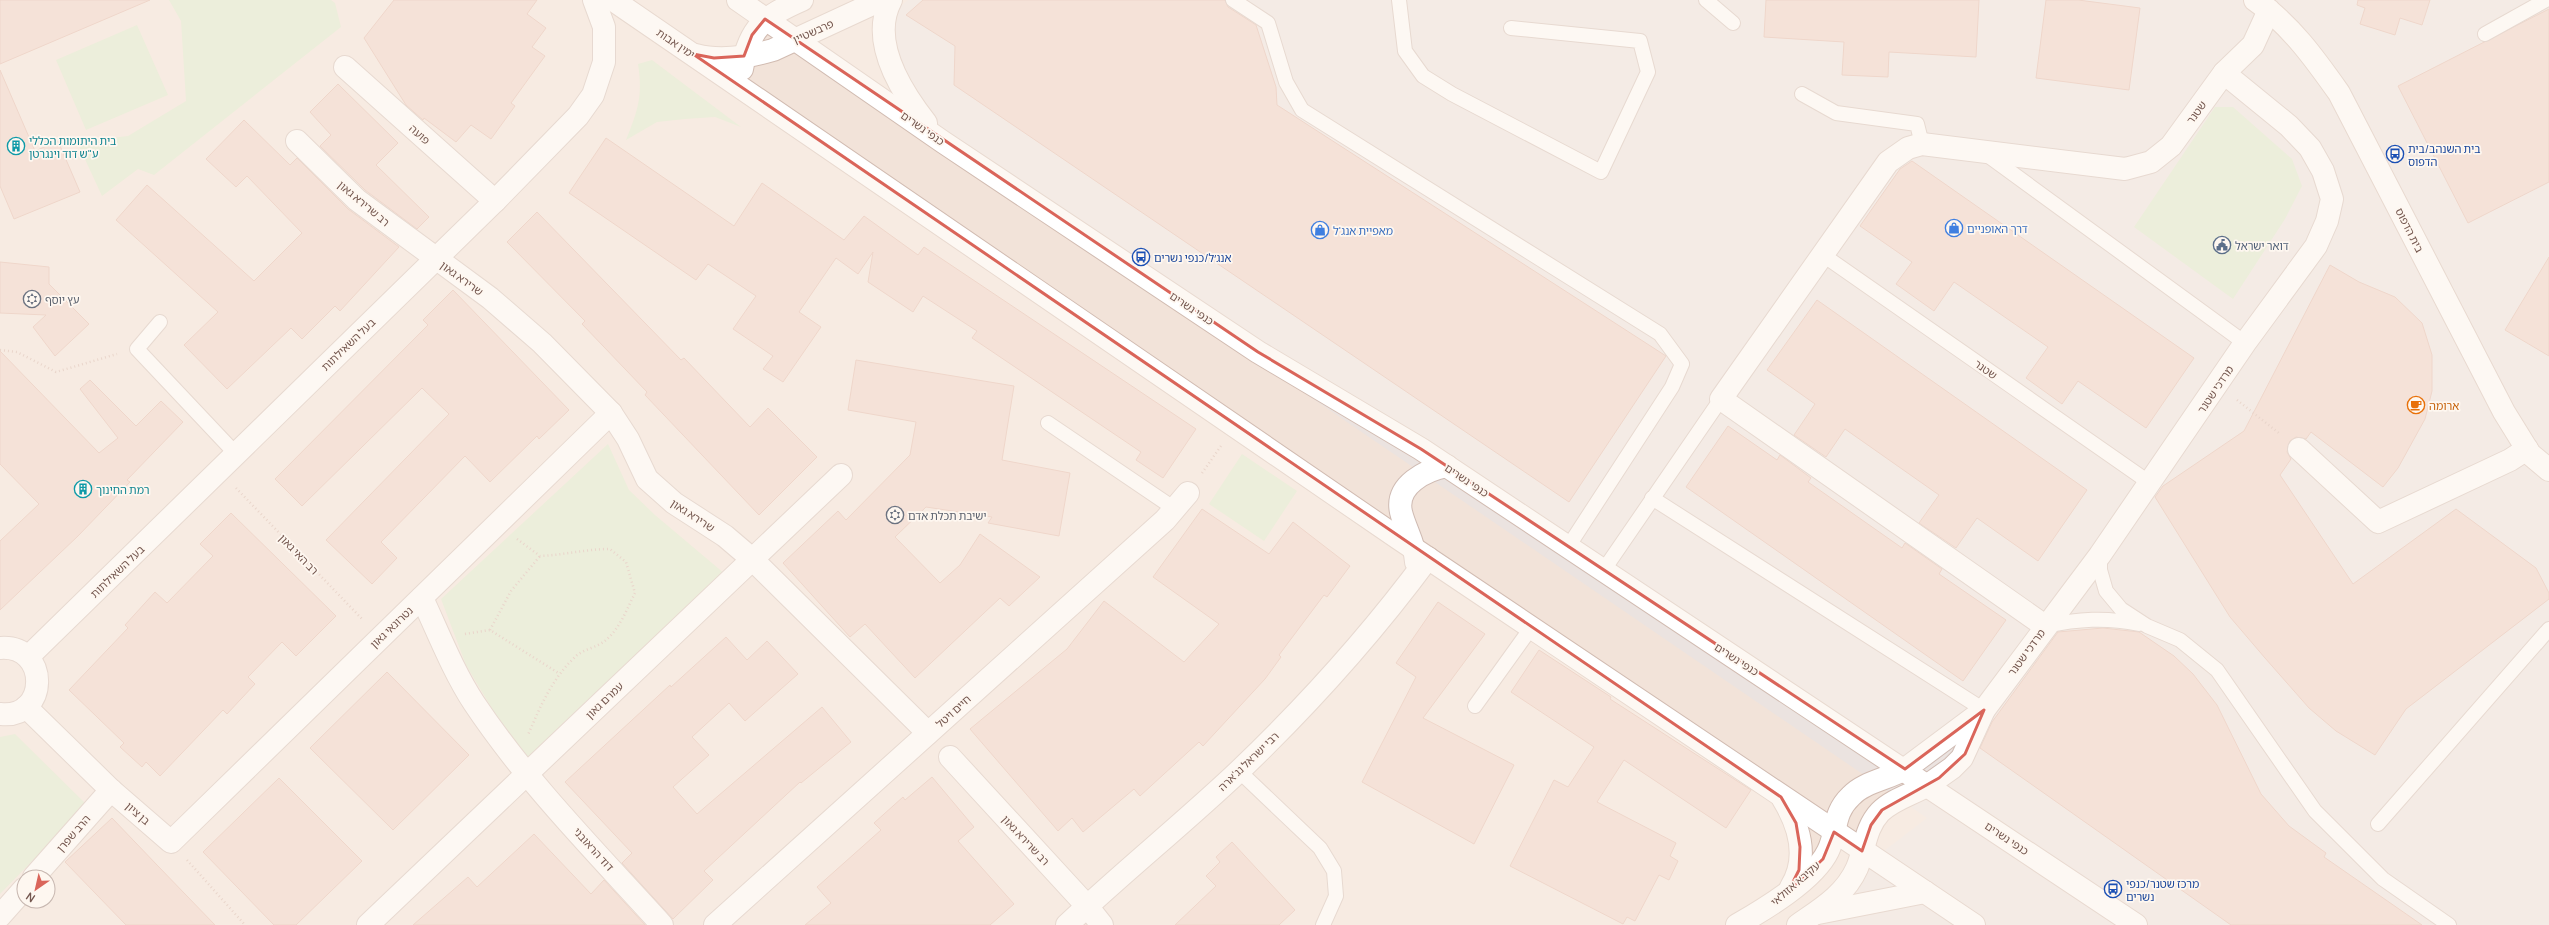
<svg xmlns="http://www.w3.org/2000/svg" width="2549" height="925" font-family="Manrope,'Noto Sans Hebrew',sans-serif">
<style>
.residential{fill:#f2e3d9;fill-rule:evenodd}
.industrial{fill:#ebe3e0}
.green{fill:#dae8c9}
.building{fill:#eecfc4;stroke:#e0b4a5}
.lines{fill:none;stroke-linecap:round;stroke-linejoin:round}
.lane-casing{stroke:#cfbbb3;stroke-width:16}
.street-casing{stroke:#cfbbb3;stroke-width:24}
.secondary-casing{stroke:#d1bbb1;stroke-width:24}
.path{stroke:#d4b2a7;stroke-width:2.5;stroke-dasharray:1 3;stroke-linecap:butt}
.lane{stroke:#fff;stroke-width:14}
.street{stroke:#fff;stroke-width:22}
.secondary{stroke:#fff;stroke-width:22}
.marked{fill:none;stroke:#da655a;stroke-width:3;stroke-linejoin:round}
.labels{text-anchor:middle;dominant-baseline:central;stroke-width:3.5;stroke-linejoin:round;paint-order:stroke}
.street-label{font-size:11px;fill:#74574f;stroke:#fef7f0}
.culture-label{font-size:11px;fill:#0d838f;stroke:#fef7f0;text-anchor:start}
.transit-label{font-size:11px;fill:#164399;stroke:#fef7f0;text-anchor:start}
.shop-label{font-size:11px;fill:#366cbe;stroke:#fef7f0;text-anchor:start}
.service-label{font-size:11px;fill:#4e5e75;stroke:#fef7f0;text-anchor:start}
.worship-label{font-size:11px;fill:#5b616d;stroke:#fef7f0;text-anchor:start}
.food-label{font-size:11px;fill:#c56008;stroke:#fef7f0;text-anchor:start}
</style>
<rect width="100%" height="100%" fill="#fbf2ea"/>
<!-- residential -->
<path class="residential" d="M 0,0 L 2549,0 L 2549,925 L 0,925 ZM 24,877 L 48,877 L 48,901 L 24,901 Z"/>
<!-- industrial -->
<path class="industrial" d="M 908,0 L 2549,0 L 2549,925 L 1787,925 L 1927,818 L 956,155 L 931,133 L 882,29 L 893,13 Z"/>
<!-- green -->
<g class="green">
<path d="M 169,0 L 331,0 L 335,3 L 341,27 L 154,175 L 138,169 L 102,196 L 77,142 L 128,136 L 186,101 L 181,21 Z"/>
<path d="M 137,25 L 168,95 L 86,130 L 56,60 Z"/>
<path d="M 652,60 L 741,127 L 715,117 L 685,119 L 657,122 L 626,140 C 638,110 643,96 638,64 Z"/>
<path d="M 2215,107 L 2233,107 L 2292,159 L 2302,186 L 2285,219 L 2233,299 L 2134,227 Z"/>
<path d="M 608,444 L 629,490 L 655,515 L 725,574 L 529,760 L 504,729 L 466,665 L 441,599 Z"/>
<path d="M 1242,454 L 1297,491 L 1264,541 L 1209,504 Z"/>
<path d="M 15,734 L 87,805 L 0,894 L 0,737 Z"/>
</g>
<!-- building -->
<g class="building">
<path d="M 0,0 L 150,0 L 0,64 Z"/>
<path d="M 394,0 L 537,0 L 527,14 L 546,28 L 532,47 L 545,56 L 511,103 L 515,106 L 491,139 L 471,125 L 456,142 L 424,118 L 423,120 L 406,105 L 364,38 Z"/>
<path d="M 923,0 L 1225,0 L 1228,7 L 1256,25 L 1276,87 L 1277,105 L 1666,356 L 1569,502 L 954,85 L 955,46 L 906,15 Z"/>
<path d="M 1766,0 L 1979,0 L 1976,57 L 1889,52 L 1888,77 L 1842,75 L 1844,42 L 1764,37 Z"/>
<path d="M 2046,0 L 2078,0 L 2140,8 L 2129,90 L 2036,78 Z"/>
<path d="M 2358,0 L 2430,0 L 2422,25 L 2400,18 L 2395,35 L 2360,24 L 2365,8 L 2357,5 Z"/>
<path d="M 2549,9 L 2549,182 L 2468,223 L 2398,86 Z"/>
<path d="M 0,70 L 35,151 L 58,141 L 80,192 L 14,219 L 0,186 Z"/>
<path d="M 338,84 L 398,143 L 376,165 L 429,217 L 417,229 L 365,190 L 320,146 L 331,135 L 310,112 Z"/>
<path d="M 244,120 L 290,165 L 297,158 L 348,209 L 399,247 L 340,311 L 335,306 L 302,339 L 291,328 L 227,389 L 184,345 L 218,312 L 116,220 L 147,185 L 254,281 L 302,233 L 247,176 L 236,187 L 206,159 Z"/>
<path d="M 606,138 L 734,226 L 762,183 L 844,240 L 864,216 L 918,255 L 924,247 L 1196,429 L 1163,478 L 1136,460 L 1141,452 L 972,338 L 977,331 L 923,296 L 913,312 L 868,282 L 873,252 L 858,274 L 836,258 L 799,312 L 821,327 L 783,382 L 763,369 L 773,356 L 733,329 L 756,296 L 708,264 L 696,280 L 569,193 Z"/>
<path d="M 1912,161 L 2194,358 L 2146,428 L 2078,381 L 2062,404 L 2026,378 L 2048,347 L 1954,282 L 1934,311 L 1896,284 L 1912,262 L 1860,226 L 1900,169 Z"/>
<path d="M 537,212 L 681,360 L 684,358 L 750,427 L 768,408 L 817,457 L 759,515 L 645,395 L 647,392 L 582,324 L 585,321 L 507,242 Z"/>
<path d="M 2549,257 L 2549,356 L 2505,330 Z"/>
<path d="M 0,262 L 49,267 L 49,284 L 89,324 L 55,356 L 33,327 L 46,315 L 0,313 Z"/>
<path d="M 2330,265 L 2359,282 L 2395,297 L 2422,323 L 2432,355 L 2432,391 L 2425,419 L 2398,468 L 2383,487 L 2311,432 L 2306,439 L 2296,437 L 2290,441 L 2287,452 L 2291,459 L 2280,475 L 2353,584 L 2456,509 L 2536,568 L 2549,593 L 2549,599 L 2406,709 L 2375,755 L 2336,731 L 2309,708 L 2265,658 L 2230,617 L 2155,497 L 2163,486 L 2244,431 Z"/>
<path d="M 453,290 L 569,410 L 539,439 L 537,436 L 490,482 L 465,456 L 381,542 L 397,558 L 372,584 L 326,540 L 449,414 L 422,388 L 302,506 L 275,479 L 428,325 L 423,320 Z"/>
<path d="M 1817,300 L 2087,490 L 2038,561 L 1977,518 L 1956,548 L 1919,523 L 1939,495 L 1845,429 L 1826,457 L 1794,435 L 1815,404 L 1767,370 Z"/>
<path d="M 0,351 L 99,453 L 118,438 L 80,389 L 90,380 L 136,426 L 161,401 L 183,422 L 127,480 L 130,482 L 78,536 L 0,610 L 0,541 L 39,504 L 0,464 Z"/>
<path d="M 856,360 L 1014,386 L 1002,460 L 1070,473 L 1059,536 L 988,523 L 992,517 L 926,507 L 895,537 L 940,583 L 960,565 L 980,534 L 1040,577 L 1009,606 L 1000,598 L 915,678 L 865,624 L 850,637 L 783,563 L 838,511 L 846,520 L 910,455 L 916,422 L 848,410 Z"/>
<path d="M 1728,426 L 1777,460 L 1780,455 L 1811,478 L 1808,482 L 1902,548 L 1905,543 L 1942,569 L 1939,574 L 2006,620 L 1963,681 L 1686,487 Z"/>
<path d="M 1202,509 L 1269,554 L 1293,522 L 1350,566 L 1327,597 L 1324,595 L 1279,655 L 1281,657 L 1265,679 L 1203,746 L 1199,742 L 1140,796 L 1134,789 L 1083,832 L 1072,818 L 1058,831 L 970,729 L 1067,649 L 1104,601 L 1184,662 L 1219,624 L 1153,577 Z"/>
<path d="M 231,513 L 336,616 L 296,656 L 282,642 L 248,677 L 255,684 L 227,714 L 223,710 L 160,776 L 146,762 L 142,767 L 120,747 L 124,743 L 69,690 L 128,628 L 125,625 L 155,592 L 167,603 L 213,556 L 200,544 Z"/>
<path d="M 1438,602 L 1485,634 L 1423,718 L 1514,765 L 1474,844 L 1362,782 L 1416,677 L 1396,663 Z"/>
<path d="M 2103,628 L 2139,632 L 2174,656 L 2193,674 L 2217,705 L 2261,794 L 2289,826 L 2326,853 L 2324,857 L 2422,925 L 2231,925 L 1980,748 L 1992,722 L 2058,632 Z"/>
<path d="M 726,637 L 747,660 L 767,641 L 798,674 L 745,721 L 729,703 L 692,737 L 709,755 L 673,787 L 697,814 L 822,707 L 851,742 L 801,783 L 800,782 L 704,871 L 713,880 L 673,919 L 622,863 L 632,853 L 565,782 L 670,685 L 671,687 Z"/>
<path d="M 1539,650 L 1611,697 L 1610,699 L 1751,790 L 1726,828 L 1624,760 L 1597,802 L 1676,843 L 1670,856 L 1678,861 L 1669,880 L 1659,875 L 1635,921 L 1627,917 L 1623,924 L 1510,866 L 1554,780 L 1568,787 L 1594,747 L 1511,692 Z"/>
<path d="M 387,672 L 469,755 L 393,830 L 310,748 Z"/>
<path d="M 932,777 L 974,827 L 958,841 L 1014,904 L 990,925 L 805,925 L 831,903 L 817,887 L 881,830 L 874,823 L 903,797 L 905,800 Z"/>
<path d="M 279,778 L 362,861 L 296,925 L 274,925 L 203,852 Z"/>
<path d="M 112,818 L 157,865 L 215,925 L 126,925 L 65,862 Z"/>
<path d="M 534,834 L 591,894 L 604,880 L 645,925 L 413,925 L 468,877 L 477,887 Z"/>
<path d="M 1232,842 L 1295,910 L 1279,925 L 1175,925 L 1216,886 L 1206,876 L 1220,862 L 1216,857 Z"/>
</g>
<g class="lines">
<defs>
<g id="lane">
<path d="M 1233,0 L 1268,23 L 1286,82 L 1302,110 L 1660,334 L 1682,364 L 1672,387 L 1568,547"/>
<path d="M 1399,0 L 1405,51 L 1423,76 L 1452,94 L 1601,172 L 1648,72 L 1640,41 L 1511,28"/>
<path d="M 1706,0 L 1733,23"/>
<path d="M 2485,34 L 2546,0"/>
<path d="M 1802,94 L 1836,113 L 1917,124 L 1922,144"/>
<path d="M 1986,154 L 2245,343"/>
<path d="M 1823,255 L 2150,483"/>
<path d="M 160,322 L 137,349 L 236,454"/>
<path d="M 1048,423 L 1175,509"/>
<path d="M 1652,498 L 1984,710"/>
<path d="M 2100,555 L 2100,570 L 2106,591 L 2121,609 L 2147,626 L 2180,640 L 2217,670 L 2315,811 L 2383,879 L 2449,925"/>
<path d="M 1603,571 L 1721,399"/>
<path d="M 2045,626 C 2078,619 2106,617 2139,624"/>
<path d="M 1475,706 L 1531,628"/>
<path d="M 1239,771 L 1320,848 L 1334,871 L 1336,896 L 1323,925"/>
<path d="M 2378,824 L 2549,629"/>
</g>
<g id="street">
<path d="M 345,67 L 495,201"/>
<path d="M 297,141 L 357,200 L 490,298 L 542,343 L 611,413 L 628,439 L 647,479 L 674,503 L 725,536 L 752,559 L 928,733"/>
<path d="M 2299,449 L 2378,522 L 2510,460 L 2527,449"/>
<path d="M 1416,562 C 1415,543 1405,529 1401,512 C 1395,485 1426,470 1447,466"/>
<path d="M 422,598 C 438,632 453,671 474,703 C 528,784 597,853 662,925"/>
<path d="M 2045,626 L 1721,399 L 1888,162 L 1908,148 L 1922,144 L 2125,169 L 2151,162 L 2171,146 L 2224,73 L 2253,45 L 2269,10"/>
<path d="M 0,648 C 50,644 49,720 0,714"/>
<path d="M 28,657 L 495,201 L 578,116 L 593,95 L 604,62 L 604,27 L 594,0"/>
<path d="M 26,707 L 111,790 L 171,842 L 611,413"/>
<path d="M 950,757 L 1087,906 L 1102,925"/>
<path d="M 1905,769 L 1984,710"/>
<path d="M 1928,785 L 1952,768 L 1962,758 L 1984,710 L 2100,555 L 2245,343 L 2316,246 L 2327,221 L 2332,199 L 2323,171 L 2310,148 L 2289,126 L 2224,73"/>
<path d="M 34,877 L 111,790"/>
<path d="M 0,916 L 24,889"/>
<path d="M 368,925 L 841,475"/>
<path d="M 715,925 L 1165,520 L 1188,493"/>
<path d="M 1067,925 C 1123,872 1183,824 1239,771 C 1308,705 1371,635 1428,558"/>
</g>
<g id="secondary">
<path d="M 613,0 L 1398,538 L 1974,925"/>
<path d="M 738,0 L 943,142 L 1258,352 L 1421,449 L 2136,925"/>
<path d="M 891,0 C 869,41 901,91 926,123"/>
<path d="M 2255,0 C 2290,24 2315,59 2339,93 L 2504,412 L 2530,454 L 2549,470"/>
<path d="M 696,55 C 721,62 748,57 773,50 L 881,0"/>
<path d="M 742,69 C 749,27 765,16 802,0"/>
<path d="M 1783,799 C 1800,827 1809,858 1791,887"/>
<path d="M 1818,913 L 1925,892"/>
<path d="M 1737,925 C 1765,909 1814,880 1828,851 C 1838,831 1832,814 1851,796 C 1864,782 1888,779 1905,769"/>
<path d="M 1798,925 C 1821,909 1845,895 1857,868 C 1865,849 1865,828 1880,812 C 1893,799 1913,794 1928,785"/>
</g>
</defs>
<!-- lane casing -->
<use href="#lane" class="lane-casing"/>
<!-- street casing -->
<use href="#street" class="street-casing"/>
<!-- secondary casing -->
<use href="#secondary" class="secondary-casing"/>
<!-- path -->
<g class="path">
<path d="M 0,350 L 17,352 L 56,372 L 117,354"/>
<path d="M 2237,400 L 2280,434"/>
<path d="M 1202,473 L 1221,446"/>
<path d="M 236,488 L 363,620"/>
<path d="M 517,539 L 540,556 C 564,555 586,549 610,549 L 626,562 L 635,593 C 627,609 620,628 606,640 C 597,648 582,649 574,658 C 552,679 540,707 528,735"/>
<path d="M 490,630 L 511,591 L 540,556"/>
<path d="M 465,634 L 490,630 L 560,674"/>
<path d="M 187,860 L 245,925"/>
</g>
<!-- lane -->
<use href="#lane" class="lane"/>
<!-- street -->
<use href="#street" class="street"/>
<!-- secondary -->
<use href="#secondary" class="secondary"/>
</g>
<!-- marked area -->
<path d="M0 0H2549V925H0ZM 765,19 L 1258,352 L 1421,449 L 1905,769 L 1984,710 L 1965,754 L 1939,778 L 1882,810 L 1871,825 L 1862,851 L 1834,832 L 1823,859 L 1788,892 L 1799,870 L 1800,847 L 1796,823 L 1781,797 L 693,54 L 714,58 L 744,56 L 752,35 Z" fill="#fbf2ea" fill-opacity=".55" fill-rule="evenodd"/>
<path class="marked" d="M 765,19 L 1258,352 L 1421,449 L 1905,769 L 1984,710 L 1965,754 L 1939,778 L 1882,810 L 1871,825 L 1862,851 L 1834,832 L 1823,859 L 1788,892 L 1799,870 L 1800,847 L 1796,823 L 1781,797 L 693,54 L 714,58 L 744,56 L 752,35 Z"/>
<!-- icons -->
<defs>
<symbol id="building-ring" viewBox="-11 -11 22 22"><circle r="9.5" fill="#fef7f0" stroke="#0f9aa8" stroke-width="1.5"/><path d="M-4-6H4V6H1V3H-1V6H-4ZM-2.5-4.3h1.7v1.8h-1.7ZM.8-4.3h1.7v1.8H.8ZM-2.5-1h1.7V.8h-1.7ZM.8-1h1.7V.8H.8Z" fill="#0f9aa8"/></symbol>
<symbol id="bus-ring" viewBox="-11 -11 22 22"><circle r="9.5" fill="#fef7f0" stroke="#1a4fb4" stroke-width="1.5"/><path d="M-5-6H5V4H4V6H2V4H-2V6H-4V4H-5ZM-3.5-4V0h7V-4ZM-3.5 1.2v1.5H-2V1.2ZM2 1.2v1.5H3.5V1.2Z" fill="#1a4fb4"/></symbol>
<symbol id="shop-ring" viewBox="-11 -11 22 22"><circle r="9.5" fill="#fef7f0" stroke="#3f7fe0" stroke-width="1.5"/><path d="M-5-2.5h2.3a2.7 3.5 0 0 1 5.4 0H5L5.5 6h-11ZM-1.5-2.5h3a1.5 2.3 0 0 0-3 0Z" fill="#3f7fe0"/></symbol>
<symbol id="civic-ring" viewBox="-11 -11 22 22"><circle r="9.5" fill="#fef7f0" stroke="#5c6f8a" stroke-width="1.5"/><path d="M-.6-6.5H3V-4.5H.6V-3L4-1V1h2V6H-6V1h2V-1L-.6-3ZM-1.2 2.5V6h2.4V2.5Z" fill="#5c6f8a"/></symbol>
<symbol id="synagogue-ring" viewBox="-11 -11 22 22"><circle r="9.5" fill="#fef7f0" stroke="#6b7280" stroke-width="1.5"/><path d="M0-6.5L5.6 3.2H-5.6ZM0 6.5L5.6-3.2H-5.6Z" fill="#6b7280"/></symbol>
<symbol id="cafe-ring" viewBox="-11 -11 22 22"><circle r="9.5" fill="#fef7f0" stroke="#e8710a" stroke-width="1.5"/><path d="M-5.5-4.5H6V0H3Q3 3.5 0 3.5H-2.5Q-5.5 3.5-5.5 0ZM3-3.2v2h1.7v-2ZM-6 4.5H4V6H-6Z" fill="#e8710a"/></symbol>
</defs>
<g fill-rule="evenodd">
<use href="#building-ring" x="6" y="136" width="20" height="20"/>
<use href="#bus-ring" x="2385" y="144" width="20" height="20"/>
<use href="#shop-ring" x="1944" y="218" width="20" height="20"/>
<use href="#shop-ring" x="1310" y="220" width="20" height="20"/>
<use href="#civic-ring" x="2212" y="235" width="20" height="20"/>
<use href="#bus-ring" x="1131" y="247" width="20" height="20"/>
<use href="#synagogue-ring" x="22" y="289" width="20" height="20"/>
<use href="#cafe-ring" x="2406" y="395" width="20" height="20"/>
<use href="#building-ring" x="73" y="479" width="20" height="20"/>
<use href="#synagogue-ring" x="885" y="505" width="20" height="20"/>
<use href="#bus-ring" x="2103" y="879" width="20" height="20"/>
</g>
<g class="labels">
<!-- street labels -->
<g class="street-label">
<text transform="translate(813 31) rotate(-24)">פרבשטיין</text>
<text transform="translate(676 43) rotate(34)">ימין אבות</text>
<text transform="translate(2196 112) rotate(-54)">שטנר</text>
<text transform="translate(923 128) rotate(35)">כנפי נשרים</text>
<text transform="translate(420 134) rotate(42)">פועה</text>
<text transform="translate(364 203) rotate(40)">רב שרירא גאון</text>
<text transform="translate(2410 230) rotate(63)">בית הדפוס</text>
<text transform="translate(462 278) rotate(36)">שרירא גאון</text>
<text transform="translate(1192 308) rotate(34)">כנפי נשרים</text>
<text transform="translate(348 344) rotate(-44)">בעל השאילתות</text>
<text transform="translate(1986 369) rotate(35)">שטנר</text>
<text transform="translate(2215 389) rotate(-56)">מרדכי שטנר</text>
<text transform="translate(1467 480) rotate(34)">כנפי נשרים</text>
<text transform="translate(693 515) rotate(33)">שרירא גאון</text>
<text transform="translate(299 554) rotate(46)">רב האי גאון</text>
<text transform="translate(117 571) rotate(-44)">בעל השאילתות</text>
<text transform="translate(391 627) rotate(-44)">נטרונאי גאון</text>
<text transform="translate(2026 652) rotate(-54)">מרדכי שטנר</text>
<text transform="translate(1737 659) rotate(33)">כנפי נשרים</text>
<text transform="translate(604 700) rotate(-44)">עמרם גאון</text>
<text transform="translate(953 711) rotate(-42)">חיים ויטל</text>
<text transform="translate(1248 761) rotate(-44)">רבי ישראל נג'ארה</text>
<text transform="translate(138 813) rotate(41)">בן ציון</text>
<text transform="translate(73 833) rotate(-49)">הרב שפרן</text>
<text transform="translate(2007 838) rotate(34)">כנפי נשרים</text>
<text transform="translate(1026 840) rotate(47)">רב שרירא גאון</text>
<text transform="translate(594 849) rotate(48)">דוד הראובני</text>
<text transform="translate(1795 883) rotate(-41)">עקיבא אזולאי</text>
</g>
<!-- culture labels -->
<g class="culture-label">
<text x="29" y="140">בית היתומות הכללי<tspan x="29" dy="13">ע"ש דוד וינגרטן</tspan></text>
<text x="96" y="489">רמת החינוך</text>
</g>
<!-- transit labels -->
<g class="transit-label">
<text x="2408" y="148">בית השנהב/בית<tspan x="2408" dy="13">הדפוס</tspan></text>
<text x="1154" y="257">אנג׳ל/כנפי נשרים</text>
<text x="2126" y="883">מרכז שטנר/כנפי<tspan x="2126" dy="13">נשרים</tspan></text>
</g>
<!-- shop labels -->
<g class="shop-label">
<text x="1967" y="228">דרך האופניים</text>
<text x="1333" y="230">מאפיית אנג'ל</text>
</g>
<!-- service labels -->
<g class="service-label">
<text x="2235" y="245">דואר ישראל</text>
</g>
<!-- worship labels -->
<g class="worship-label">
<text x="45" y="299">עץ יוסף</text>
<text x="908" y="515">ישיבת תכלת אדם</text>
</g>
<!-- food labels -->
<g class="food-label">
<text x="2429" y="405">ארומה</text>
</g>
</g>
<!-- north arrow -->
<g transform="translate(36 889) rotate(214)"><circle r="19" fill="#fef7f0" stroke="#c7b7b0"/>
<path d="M0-3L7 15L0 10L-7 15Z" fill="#da655a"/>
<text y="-6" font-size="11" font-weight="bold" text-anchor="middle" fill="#74574f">N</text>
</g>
</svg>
